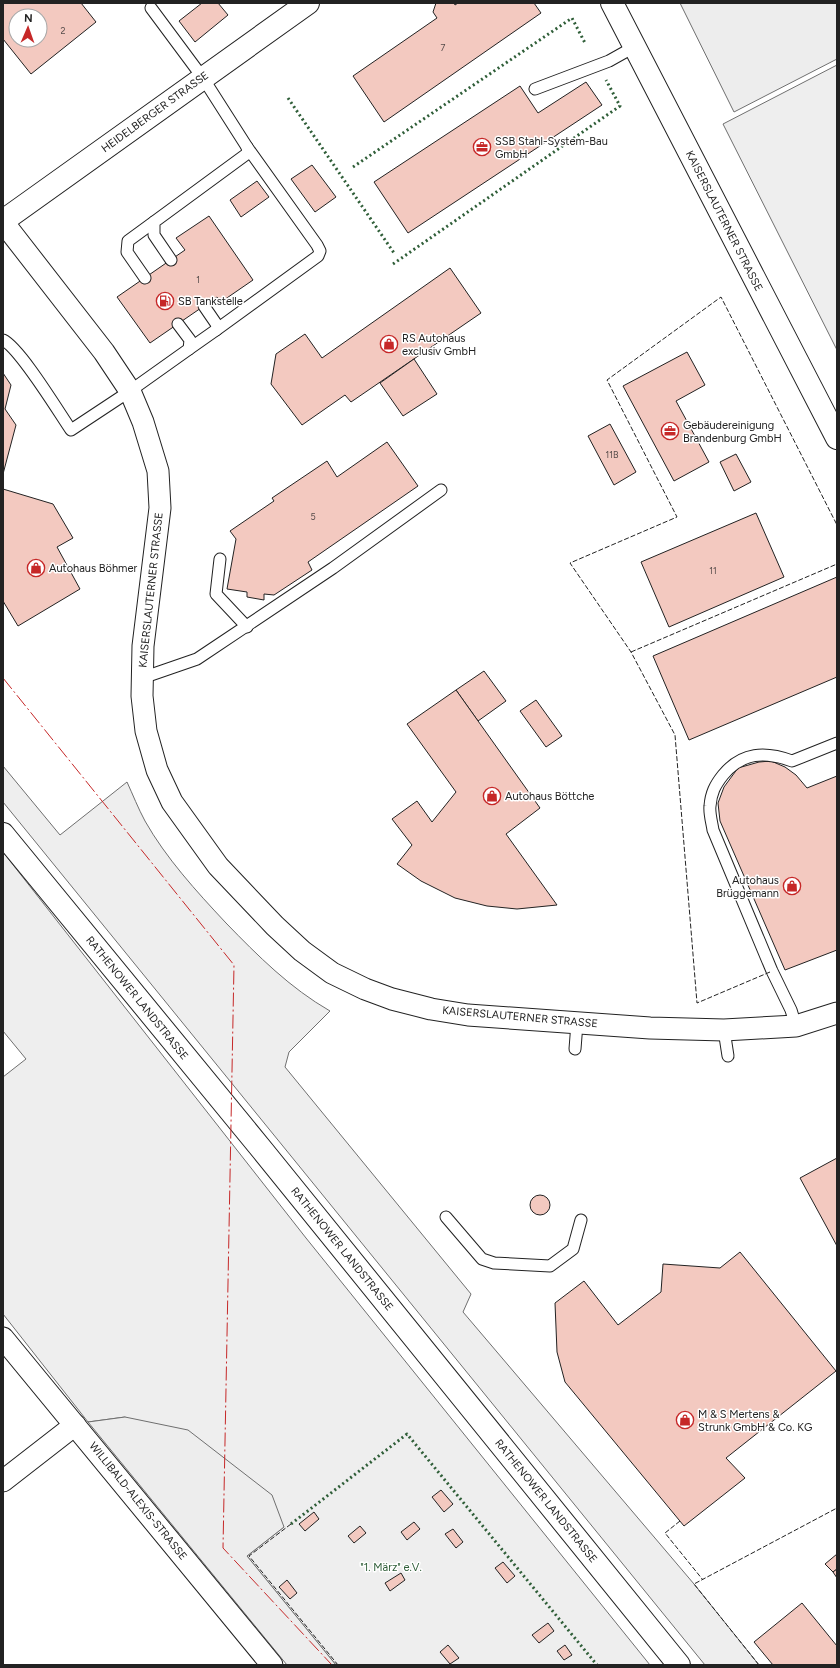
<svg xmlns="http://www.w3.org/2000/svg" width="840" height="1668" font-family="Figtree,sans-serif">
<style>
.green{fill:#eee;stroke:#6f6f6f}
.parking{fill:#ededed;stroke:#6f6f6f}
.building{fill:#f3c9c0;stroke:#222;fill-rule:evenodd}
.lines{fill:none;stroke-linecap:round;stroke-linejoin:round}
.service-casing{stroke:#222;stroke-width:13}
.minor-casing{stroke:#222;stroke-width:23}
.tertiary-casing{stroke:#222;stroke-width:24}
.primary-casing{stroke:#222;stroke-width:24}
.service{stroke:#fff;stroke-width:11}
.minor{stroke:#fff;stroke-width:21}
.tertiary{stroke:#fff;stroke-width:22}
.primary{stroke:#fff;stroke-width:22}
.hedge{stroke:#2f5e38;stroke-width:3;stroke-dasharray:2 3;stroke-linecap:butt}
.fence{stroke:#222;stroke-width:1;stroke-dasharray:5 2;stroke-linecap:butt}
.power{stroke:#c62828;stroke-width:1;stroke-dasharray:14 3 2 3;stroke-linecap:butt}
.labels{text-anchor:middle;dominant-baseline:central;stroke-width:3;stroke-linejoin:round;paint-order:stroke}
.number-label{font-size:9px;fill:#564c4a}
.street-label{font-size:11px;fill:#222;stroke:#fff}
.poi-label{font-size:11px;fill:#222;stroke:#fff;text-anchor:start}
.park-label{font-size:11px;fill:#2f5e38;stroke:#fff}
</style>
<rect width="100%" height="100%" fill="#fff"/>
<!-- green -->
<g class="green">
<path d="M 837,65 L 837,350 L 723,124 Z"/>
<path d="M 3,766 L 60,835 L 127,782 C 133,795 138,808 145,821 C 166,858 196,891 226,923 C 258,956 290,988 330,1011 L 289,1052 L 285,1067 L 471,1294 L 463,1312 L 694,1584 L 759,1665 L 705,1665 L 3,802 Z"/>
<path d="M 3,852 L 306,1238 L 650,1665 L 336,1665 L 247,1556 L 284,1527 L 125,1417 L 88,1422 L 3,1314 L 3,1077 L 26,1059 L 3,1031 Z"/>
</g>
<!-- parking -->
<g class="parking">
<path d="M 680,3 L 837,3 L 837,59 L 734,112 Z"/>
<path d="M 125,1417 L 188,1430 L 272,1495 L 284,1527 L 247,1556 L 336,1665 L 287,1665 L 88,1422 Z"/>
</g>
<!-- building -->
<g class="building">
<path d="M 3,3 L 81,3 L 96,22 L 31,74 L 3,39 ZM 16,16 L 40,16 L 40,40 L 16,40 Z"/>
<path d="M 202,3 L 218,3 L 228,15 L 195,42 L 179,21 Z"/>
<path d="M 436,3 L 454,3 L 455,5 L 458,3 L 534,3 L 541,13 L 384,122 L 353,76 L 437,18 L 433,12 Z"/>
<path d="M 586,82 L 602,105 L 408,233 L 374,182 L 520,86 L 538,113 Z"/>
<path d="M 312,165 L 336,197 L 315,212 L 291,179 Z"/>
<path d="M 257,181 L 269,197 L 241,217 L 230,200 Z"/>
<path d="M 209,216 L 253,280 L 221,302 L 217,297 L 150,343 L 117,297 L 185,250 L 176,238 Z"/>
<path d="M 450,268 L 481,313 L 351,402 L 345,395 L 302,425 L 271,384 L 276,354 L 305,334 L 322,358 Z"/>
<path d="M 687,352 L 705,385 L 676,401 L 709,462 L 674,481 L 623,386 Z"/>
<path d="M 414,359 L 437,394 L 403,416 L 380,383 Z"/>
<path d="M 3,373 L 11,385 L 5,409 L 16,425 L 3,474 Z"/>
<path d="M 610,424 L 636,472 L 614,485 L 588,436 Z"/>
<path d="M 387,442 L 418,486 L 308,562 L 312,570 L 274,595 L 264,594 L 264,600 L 247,597 L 247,592 L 227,589 L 236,539 L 230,531 L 274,501 L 272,498 L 327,461 L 337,477 Z"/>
<path d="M 736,454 L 751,482 L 734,491 L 720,462 Z"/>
<path d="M 3,489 L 53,504 L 73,538 L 57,547 L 80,589 L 18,626 L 3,601 Z"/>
<path d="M 756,513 L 784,577 L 669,627 L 641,562 Z"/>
<path d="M 837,577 L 837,677 L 689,740 L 653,656 Z"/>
<path d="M 484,671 L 506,701 L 478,721 L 456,690 Z"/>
<path d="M 456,690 L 540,808 L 506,834 L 557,905 L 517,909 L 487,906 L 455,898 L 421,881 L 397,864 L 412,845 L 392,819 L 417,801 L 432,822 L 456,792 L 407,724 Z"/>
<path d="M 536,700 L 562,736 L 546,747 L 520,711 Z"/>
<path d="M 771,761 L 785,767 L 796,775 L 807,788 L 837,776 L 837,950 L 785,970 L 720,821 L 718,803 L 724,787 L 738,768 L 759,762 Z"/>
<path d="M 837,1158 L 837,1246 L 800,1178 Z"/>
<circle cx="540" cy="1205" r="10"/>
<path d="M 740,1252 L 836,1371 L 726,1458 L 745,1478 L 684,1526 L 565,1382 L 557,1352 L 555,1303 L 584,1281 L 618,1325 L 661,1292 L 663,1264 L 720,1268 Z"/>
<path d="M 441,1490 L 453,1504 L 444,1512 L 432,1497 Z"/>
<path d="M 314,1512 L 319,1519 L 305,1531 L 299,1524 Z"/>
<path d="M 414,1522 L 420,1529 L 407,1540 L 401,1532 Z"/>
<path d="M 360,1526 L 366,1533 L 354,1543 L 348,1536 Z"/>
<path d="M 453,1529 L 463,1542 L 456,1548 L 445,1534 Z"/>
<path d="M 837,1554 L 837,1569 L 833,1572 L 825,1564 Z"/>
<path d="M 503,1562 L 515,1576 L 507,1583 L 495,1568 Z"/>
<path d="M 837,1569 L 837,1578 L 833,1572 Z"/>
<path d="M 401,1573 L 405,1580 L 390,1591 L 385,1583 Z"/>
<path d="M 287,1580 L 297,1593 L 290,1599 L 279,1587 Z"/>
<path d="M 802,1603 L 837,1646 L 837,1665 L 773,1665 L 754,1642 Z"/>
<path d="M 548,1623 L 554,1631 L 539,1643 L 532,1635 Z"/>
<path d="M 448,1645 L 459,1658 L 450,1664 L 440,1652 Z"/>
<path d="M 565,1645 L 572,1655 L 564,1660 L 557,1651 Z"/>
</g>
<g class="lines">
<defs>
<g id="service">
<path d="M 151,8 L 203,78 L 247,147 L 248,153 L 154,222 L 154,235 L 171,260"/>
<path d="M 535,89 L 609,61 L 634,47"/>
<path d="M 145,278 L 127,252 L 128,241 L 154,222"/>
<path d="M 216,330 L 318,256 L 320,251 L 317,245 L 247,147"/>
<path d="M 3,340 C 20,348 58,411 71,430 L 130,391 L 189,349 L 190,340 L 178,324"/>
<path d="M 189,349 L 216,330 L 217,325 L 204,306"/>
<path d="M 220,559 L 216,594 L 247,627"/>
<path d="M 142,678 L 197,659 L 333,568 L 441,490"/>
<path d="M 796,1026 L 791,1010 L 772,971 L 713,830 C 712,823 709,813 710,806 C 711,793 715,785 723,775 C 742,752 765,751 792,761 L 837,743"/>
<path d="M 724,1030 L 728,1056"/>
<path d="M 575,1049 L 577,1023"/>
<path d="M 446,1217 L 482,1259 L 494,1263 L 550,1266 L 573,1249 L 581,1220"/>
</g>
<g id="minor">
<path d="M 3,222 L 104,352 L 130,391 L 143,422 L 158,471 L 160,508 L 143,646 L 142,696 L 146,731 L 157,770 L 172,802 L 218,866 L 275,926 L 302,951 L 332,973 L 365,989 L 392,999 L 431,1009 L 468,1015 L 650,1028 L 724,1030 L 796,1026 L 837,1013"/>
<path d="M 3,1338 L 272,1665"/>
<path d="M 3,1481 L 75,1425"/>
</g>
<g id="tertiary">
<path d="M 612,3 L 837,438"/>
<path d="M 3,221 L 308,3"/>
</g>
<path id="primary" d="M 3,834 L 263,1151 L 679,1665"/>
</defs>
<!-- service casing -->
<use href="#service" class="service-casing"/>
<!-- minor casing -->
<use href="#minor" class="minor-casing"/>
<!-- tertiary casing -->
<use href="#tertiary" class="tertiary-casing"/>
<!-- primary casing -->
<use href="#primary" class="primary-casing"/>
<!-- service -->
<use href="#service" class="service"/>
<!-- minor -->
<use href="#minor" class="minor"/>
<!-- tertiary -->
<use href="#tertiary" class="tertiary"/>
<!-- primary -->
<use href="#primary" class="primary"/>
<!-- hedge -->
<g class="hedge">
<path d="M 288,98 L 394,253"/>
<path d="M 353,167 L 572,18 L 585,43"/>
<path d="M 393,264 L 620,106 L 606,80"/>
<path d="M 291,1524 L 407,1434 L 597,1665"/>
</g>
<!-- fence -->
<g class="fence">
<path d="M 631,652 L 837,564"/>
<path d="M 770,972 L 697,1003 L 675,735 L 631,652 L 570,563 L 677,517 L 607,380 L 721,297 L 837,525"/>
<path d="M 680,1521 L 665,1533 L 703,1580"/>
<path d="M 291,1524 L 249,1556 L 338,1665"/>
<path d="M 759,1665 L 694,1584 L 837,1508"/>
</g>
<!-- power -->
<path class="power" d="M 3,678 L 234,965 L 223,1548 L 332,1665"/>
</g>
<!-- icons -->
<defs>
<symbol id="office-ring" viewBox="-11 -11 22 22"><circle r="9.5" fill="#fff" stroke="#c62828" stroke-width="1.5"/><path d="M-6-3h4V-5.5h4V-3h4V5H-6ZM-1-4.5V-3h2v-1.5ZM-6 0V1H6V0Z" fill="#c62828"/></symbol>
<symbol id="fuel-ring" viewBox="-11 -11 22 22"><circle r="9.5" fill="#fff" stroke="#c62828" stroke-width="1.5"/><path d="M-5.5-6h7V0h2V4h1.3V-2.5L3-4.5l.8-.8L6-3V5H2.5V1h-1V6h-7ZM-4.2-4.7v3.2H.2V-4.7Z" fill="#c62828"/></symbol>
<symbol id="shop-ring" viewBox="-11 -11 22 22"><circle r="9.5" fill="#fff" stroke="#c62828" stroke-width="1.5"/><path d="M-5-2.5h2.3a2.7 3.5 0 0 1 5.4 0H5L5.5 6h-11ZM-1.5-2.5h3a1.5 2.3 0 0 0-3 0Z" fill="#c62828"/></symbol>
</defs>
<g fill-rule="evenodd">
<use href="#office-ring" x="472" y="137" width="20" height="20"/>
<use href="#fuel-ring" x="155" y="291" width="20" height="20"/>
<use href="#shop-ring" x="379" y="334" width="20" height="20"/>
<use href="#office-ring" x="660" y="421" width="20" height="20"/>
<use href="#shop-ring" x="26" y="558" width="20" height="20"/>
<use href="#shop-ring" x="482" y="786" width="20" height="20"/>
<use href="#shop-ring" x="782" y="876" width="20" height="20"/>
<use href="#shop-ring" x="675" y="1410" width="20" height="20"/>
</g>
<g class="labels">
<!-- number labels -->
<g class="number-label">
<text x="63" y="30">2</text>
<text x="443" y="47">7</text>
<text x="198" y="279">1</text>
<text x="612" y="454">11B</text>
<text x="313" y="516">5</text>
<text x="713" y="570">11</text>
</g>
<!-- street labels -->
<g class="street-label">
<text transform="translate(155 112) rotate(-36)">HEIDELBERGER STRASSE</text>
<text transform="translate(724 221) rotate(63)">KAISERSLAUTERNER STRASSE</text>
<text transform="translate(151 590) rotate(-84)">KAISERSLAUTERNER STRASSE</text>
<text transform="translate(137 998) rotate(51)">RATHENOWER LANDSTRASSE</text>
<text transform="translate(520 1017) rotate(5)">KAISERSLAUTERNER STRASSE</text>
<text transform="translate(342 1249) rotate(51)">RATHENOWER LANDSTRASSE</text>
<text transform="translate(138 1501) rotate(51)">WILLIBALD-ALEXIS-STRASSE</text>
<text transform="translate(546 1501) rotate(51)">RATHENOWER LANDSTRASSE</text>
</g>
<!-- poi labels -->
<g class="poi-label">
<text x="495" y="141">SSB Stahl-System-Bau<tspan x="495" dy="13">GmbH</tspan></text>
<text x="178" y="301">SB Tankstelle</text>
<text x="402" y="338">RS Autohaus<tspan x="402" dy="13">exclusiv GmbH</tspan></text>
<text x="683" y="425">Gebäudereinigung<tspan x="683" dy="13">Brandenburg GmbH</tspan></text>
<text x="49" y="568">Autohaus Böhmer</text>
<text x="505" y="796">Autohaus Böttche</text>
<text x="779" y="880" text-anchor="end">Autohaus<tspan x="779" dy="13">Brüggemann</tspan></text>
<text x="698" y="1414">M &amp; S Mertens &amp;<tspan x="698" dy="13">Strunk GmbH &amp; Co. KG</tspan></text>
</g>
<!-- park labels -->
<g class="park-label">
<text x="391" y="1567">"1. März" e.V.</text>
</g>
</g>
<!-- border -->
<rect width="840" height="1668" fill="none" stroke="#222222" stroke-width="8"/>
<!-- north arrow -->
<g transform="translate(28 28) rotate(2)"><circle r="19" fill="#ffffff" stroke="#a7a7a7"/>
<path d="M0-3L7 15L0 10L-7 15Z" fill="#c62828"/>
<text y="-6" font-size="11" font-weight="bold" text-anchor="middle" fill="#222222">N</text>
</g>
</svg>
